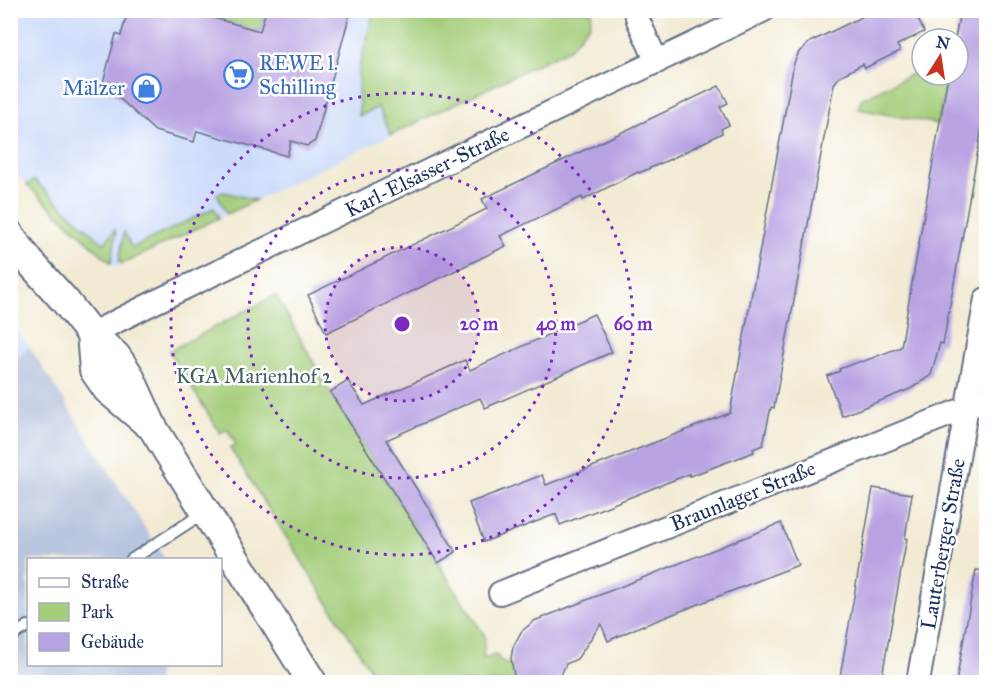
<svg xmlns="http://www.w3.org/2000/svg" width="997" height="693" font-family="'IM FELL Great Primer',serif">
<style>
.built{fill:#ccdbfa}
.industrial{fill:#b8c5de}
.green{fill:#a4ce7a;stroke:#607e6c;stroke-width:1.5}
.building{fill:#b8a3e2}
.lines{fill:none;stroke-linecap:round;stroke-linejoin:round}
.service-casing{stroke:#667087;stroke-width:14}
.minor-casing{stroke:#667087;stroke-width:26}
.tertiary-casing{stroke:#667087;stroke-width:32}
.service{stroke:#fff;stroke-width:10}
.minor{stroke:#fff;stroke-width:22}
.tertiary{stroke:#fff;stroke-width:28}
.ring{fill:none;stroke:#7b2cbf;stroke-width:3;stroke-dasharray:3 6}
.labels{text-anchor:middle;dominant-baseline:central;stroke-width:5;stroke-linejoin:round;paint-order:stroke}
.shop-label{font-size:21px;fill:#366cbe;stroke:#fff;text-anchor:start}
.street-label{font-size:21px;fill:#1b2f5e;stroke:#fff}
.park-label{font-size:21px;fill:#445f66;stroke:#fff}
.centre{fill:#7b2cbf;stroke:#fff;stroke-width:3}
.ring-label{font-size:18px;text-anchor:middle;font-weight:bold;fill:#7b2cbf;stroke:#fff;stroke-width:5;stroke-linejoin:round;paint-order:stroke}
</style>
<rect width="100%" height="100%" fill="#fff"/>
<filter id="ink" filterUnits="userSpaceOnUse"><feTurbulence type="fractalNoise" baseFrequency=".0167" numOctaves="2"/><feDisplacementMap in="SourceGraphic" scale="12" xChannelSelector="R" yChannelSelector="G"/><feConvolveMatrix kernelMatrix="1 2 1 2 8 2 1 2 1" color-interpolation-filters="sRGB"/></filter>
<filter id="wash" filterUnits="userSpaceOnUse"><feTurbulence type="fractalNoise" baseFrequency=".008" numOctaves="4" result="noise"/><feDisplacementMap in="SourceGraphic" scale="24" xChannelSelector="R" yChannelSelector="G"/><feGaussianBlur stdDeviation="1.35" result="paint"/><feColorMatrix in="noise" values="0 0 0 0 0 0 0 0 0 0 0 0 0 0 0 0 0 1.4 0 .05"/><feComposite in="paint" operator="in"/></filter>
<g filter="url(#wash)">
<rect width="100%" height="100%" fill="#f2ead3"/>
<!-- built -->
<g class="built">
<path d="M 10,11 L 386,11 L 378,106 L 391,135 L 116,267 L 11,170 Z"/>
<path d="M 10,323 L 29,346 L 11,366 L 10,366 Z"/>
</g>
<!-- industrial -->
<path class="industrial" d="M 29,346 L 165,559 L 28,560 L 28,664 L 159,665 L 157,682 L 11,682 L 10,366 Z"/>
<!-- green -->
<g class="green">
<path d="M 185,11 L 266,11 L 260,31 Z"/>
<path d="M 374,11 L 374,10 L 592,11 L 590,24 L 569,49 L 391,135 L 378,107 L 359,116 L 358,72 Z"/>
<path d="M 922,69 L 922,75 L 947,75 L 938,124 L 858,109 L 861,99 Z"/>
<path d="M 34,180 L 104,244 L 115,229 L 116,234 L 111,263 L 27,185 Z"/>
<path d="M 223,192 L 224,192 L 256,200 L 227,214 L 217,194 Z"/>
<path d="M 214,208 L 219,218 L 122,264 L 119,261 L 124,232 L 132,248 Z"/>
<path d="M 276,295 L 330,392 L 438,563 L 485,636 L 483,659 L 496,655 L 502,662 L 512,665 L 518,682 L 378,682 L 230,448 L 236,444 L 227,429 L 220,433 L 169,351 Z"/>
</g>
<g id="blocks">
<!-- building -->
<g class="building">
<path d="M 128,10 L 185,10 L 260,31 L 266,10 L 351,10 L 315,141 L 307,146 L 291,141 L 287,156 L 197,131 L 194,142 L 155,131 L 103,83 L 116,34 L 121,36 Z"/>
<path d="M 876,10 L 914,10 L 924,32 L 897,45 L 900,51 L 865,68 L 863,64 L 840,76 L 834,84 L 774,408 L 771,407 L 763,445 L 753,449 L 754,452 L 690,476 L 689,474 L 560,525 L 556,514 L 484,542 L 469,503 L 542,475 L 546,485 L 730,413 L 794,63 L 799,52 L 810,42 Z"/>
<path d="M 960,10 L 987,10 L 987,100 L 943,344 L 940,343 L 931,375 L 910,389 L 842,416 L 827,376 L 840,371 L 839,369 L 861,361 L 862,362 L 901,347 L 948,75 L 958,75 L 958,39 L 955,39 Z"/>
<path d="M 719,86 L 728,103 L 720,107 L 729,125 L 721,129 L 722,133 L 675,157 L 639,173 L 638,172 L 583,200 L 582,197 L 500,236 L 506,246 L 326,333 L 308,295 L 487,209 L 482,199 Z"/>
<path d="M 594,314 L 612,352 L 485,408 L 480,398 L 386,440 L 456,552 L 438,563 L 330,392 L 348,381 L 364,405 L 465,360 L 470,370 Z"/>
<path d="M 873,488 L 912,494 L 905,538 L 907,539 L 904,554 L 881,682 L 839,682 Z"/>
<path d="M 781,523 L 798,565 L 643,626 L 643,625 L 608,641 L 601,624 L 577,659 L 566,664 L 558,682 L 518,682 L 514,676 L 511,658 L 513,647 L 521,632 L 534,621 Z"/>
<path d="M 976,570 L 987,571 L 987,682 L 956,682 Z"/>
</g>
</g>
</g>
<g filter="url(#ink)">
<use href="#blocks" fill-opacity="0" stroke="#667087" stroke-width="1.5"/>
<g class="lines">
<defs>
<g id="service">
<path d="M 131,560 L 205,512"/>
<path d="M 10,637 L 28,626"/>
</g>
<g id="minor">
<path d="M 635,10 L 638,20 L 657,62"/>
<path d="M 91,334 L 155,302 L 764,10"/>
<path d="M 500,593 L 986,400"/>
<path d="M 918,682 L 986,299"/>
</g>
<g id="tertiary">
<path d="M 10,235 L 30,262 L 65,301 L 91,334 L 116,356 L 129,375 L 153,428 L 312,682"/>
<path d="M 91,334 L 94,370 L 107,389 L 147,423"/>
</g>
</defs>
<!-- service casing -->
<use href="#service" class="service-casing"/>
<!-- minor casing -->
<use href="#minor" class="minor-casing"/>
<!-- tertiary casing -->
<use href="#tertiary" class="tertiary-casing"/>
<!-- service -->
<use href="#service" class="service"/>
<!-- minor -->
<use href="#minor" class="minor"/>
<!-- tertiary -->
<use href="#tertiary" class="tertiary"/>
</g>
</g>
<!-- distance rings -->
<circle cx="402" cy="324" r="77" fill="#7b2cbf" fill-opacity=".12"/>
<g class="ring">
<circle cx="402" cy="324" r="77"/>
<circle cx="402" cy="324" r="154"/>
<circle cx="402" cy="324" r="231"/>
</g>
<!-- icons -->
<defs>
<symbol id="supermarket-ring" viewBox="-11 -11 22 22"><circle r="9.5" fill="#fff" stroke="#3f7fe0" stroke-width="1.5"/><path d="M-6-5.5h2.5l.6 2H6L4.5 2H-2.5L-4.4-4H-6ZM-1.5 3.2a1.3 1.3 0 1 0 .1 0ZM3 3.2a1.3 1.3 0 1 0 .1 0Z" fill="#3f7fe0"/></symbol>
<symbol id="shop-ring" viewBox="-11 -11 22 22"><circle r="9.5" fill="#fff" stroke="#3f7fe0" stroke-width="1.5"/><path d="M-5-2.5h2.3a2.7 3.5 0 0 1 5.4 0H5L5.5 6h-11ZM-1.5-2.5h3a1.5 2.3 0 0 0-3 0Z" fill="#3f7fe0"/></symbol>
</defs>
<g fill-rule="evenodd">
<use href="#supermarket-ring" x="222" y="58" width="33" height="33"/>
<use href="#shop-ring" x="130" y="72" width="33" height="33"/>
</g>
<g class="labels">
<!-- shop labels -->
<g class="shop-label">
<text x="259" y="63">REWE l.<tspan x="259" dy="24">Schilling</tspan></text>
<text x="125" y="88" text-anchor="end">Mälzer</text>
</g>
<!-- street labels -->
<g class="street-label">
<text transform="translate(427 172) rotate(-26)">Karl-Elsasser-Straße</text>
<text transform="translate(743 496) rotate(-22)">Braunlager Straße</text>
<text transform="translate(943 544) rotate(-80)">Lauterberger Straße</text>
</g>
<!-- park labels -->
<g class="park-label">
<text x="254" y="376">KGA Marienhof 2</text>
</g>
</g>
<circle cx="402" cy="324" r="9" class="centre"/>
<g class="ring-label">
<text x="479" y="330">20 m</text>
<text x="556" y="330">40 m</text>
<text x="633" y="330">60 m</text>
</g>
<!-- margin -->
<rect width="997" height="693" fill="none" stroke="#fff" stroke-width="36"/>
<!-- legend -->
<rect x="27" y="558" width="195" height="108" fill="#ffffff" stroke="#a4acbf" stroke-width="1.5"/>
<rect x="39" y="578" width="30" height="9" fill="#ffffff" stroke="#a4acbf" stroke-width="1.5"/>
<text x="81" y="588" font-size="18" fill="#1b2f5e">Straße</text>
<rect x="39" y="603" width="30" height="18" fill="#a4ce7a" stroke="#a4acbf" stroke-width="1.5"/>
<text x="81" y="618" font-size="18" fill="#1b2f5e">Park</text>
<rect x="39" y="633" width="30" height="18" fill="#b8a3e2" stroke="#a4acbf" stroke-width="1.5"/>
<text x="81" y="648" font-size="18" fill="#1b2f5e">Gebäude</text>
<!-- north arrow -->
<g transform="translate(940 57) rotate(12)"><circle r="28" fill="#ffffff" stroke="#a4acbf" stroke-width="1.5"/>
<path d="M0-4.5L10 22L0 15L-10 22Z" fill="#c8321e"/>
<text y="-9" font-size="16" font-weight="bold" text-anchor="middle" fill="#1b2f5e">N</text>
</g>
</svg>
